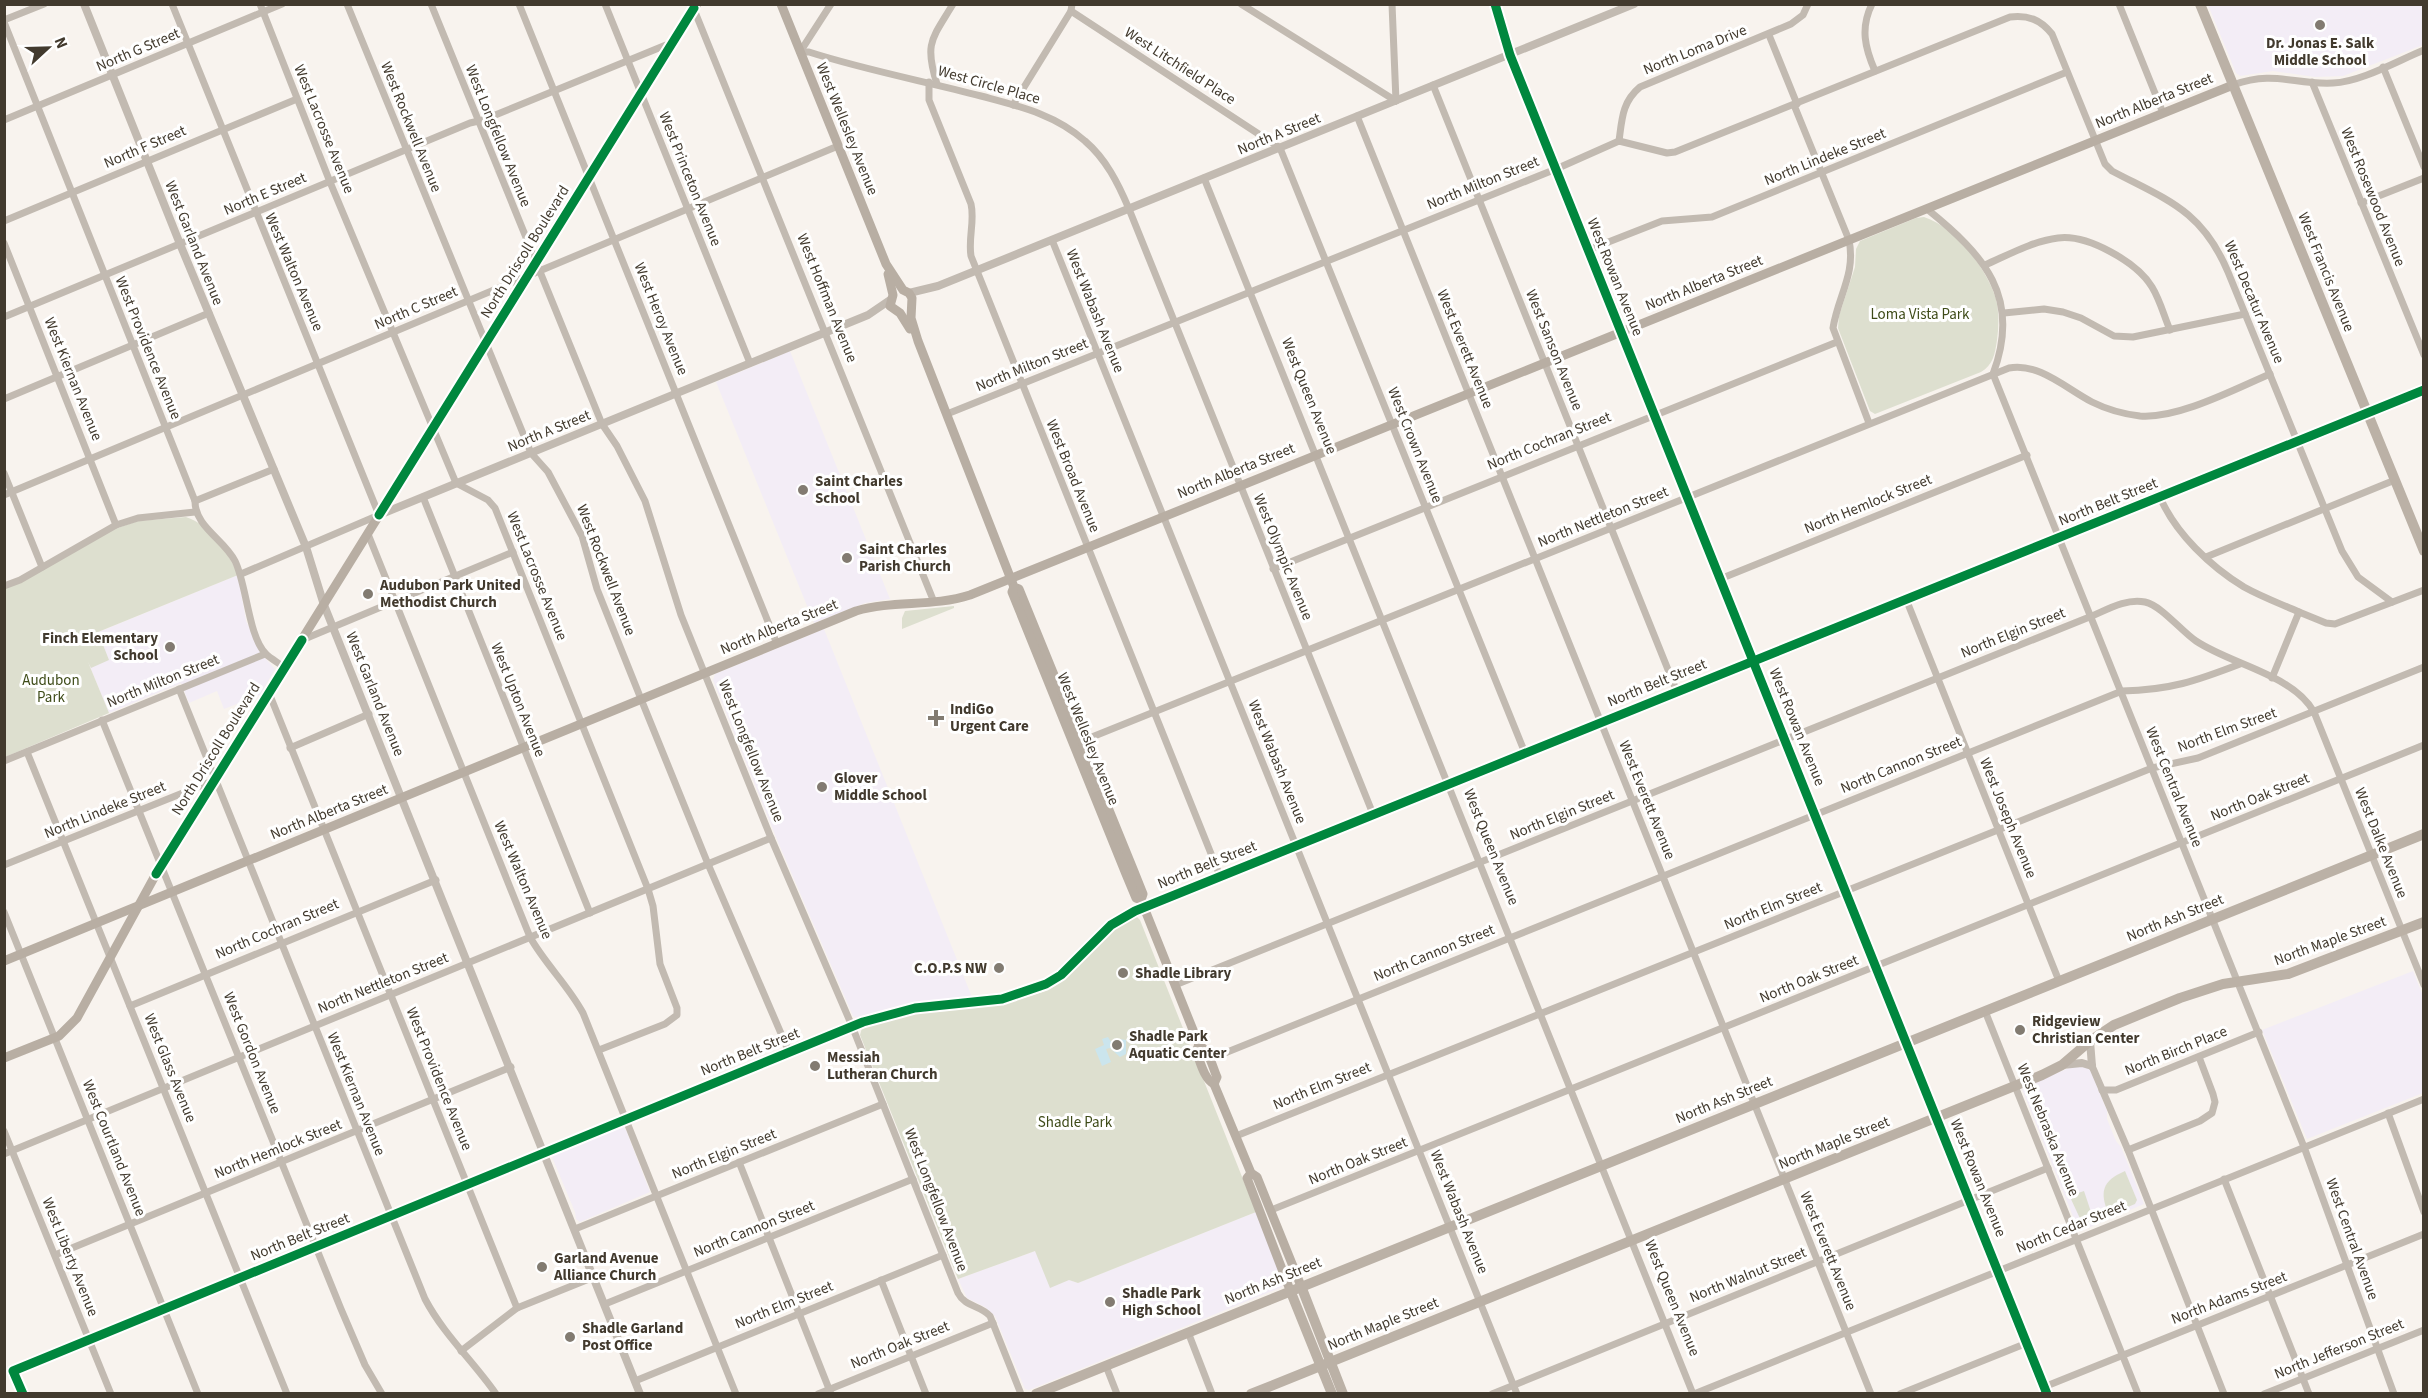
<svg xmlns="http://www.w3.org/2000/svg" width="2428" height="1398" font-family="'Source Sans 3',sans-serif">
<style>
.education{fill:#f3edf6}
.green{fill:#dddfcf}
.water{fill:#cbe5ed}
.lines{fill:none;stroke-linecap:round;stroke-linejoin:round}
.minor{stroke:#c2bab1;stroke-width:7}
.tertiary{stroke:#c2bab1;stroke-width:8}
.secondary{stroke:#b8aea3;stroke-width:9}
.primary{stroke:#bbb1a6;stroke-width:10}
.cycleway-casing{stroke:#fff;stroke-width:13}
.cycleway{stroke:#00873e;stroke-width:9}
.poi-dot{fill:#827b71;stroke:#fff;stroke-width:2}
.labels{text-anchor:middle;dominant-baseline:central;stroke-width:6;stroke-linejoin:round;paint-order:stroke}
.poi-label{font-size:15px;font-weight:bold;fill:#423a2e;stroke:#fff;text-anchor:start}
.street-label{font-size:15px;fill:#423a2e;stroke:#fff}
.park-label{font-size:15px;fill:#3e4b18;stroke:#fff}
</style>
<rect width="100%" height="100%" fill="#f8f3ee"/>
<!-- education -->
<g class="education">
<path d="M 2208,5 L 2423,5 L 2423,45 L 2343,76 L 2315,77 L 2273,71 L 2240,76 L 2236,73 Z"/>
<path d="M 790,351 L 890,599 L 865,603 L 814,623 L 716,382 Z"/>
<path d="M 238,575 L 246,621 L 264,657 L 275,669 L 260,695 L 224,709 L 217,691 L 189,703 L 181,683 L 109,713 L 79,640 Z"/>
<path d="M 824,629 L 972,997 L 925,1002 L 890,1008 L 857,1018 L 853,1016 L 778,842 L 713,680 L 715,674 Z"/>
<path d="M 2413,971 L 2423,996 L 2423,1093 L 2307,1139 L 2262,1030 Z"/>
<path d="M 2079,1064 L 2090,1069 L 2107,1111 L 2107,1119 L 2116,1141 L 2121,1147 L 2144,1204 L 2081,1231 L 2078,1229 L 2022,1089 L 2025,1086 Z"/>
<path d="M 619,1126 L 624,1127 L 626,1130 L 650,1192 L 580,1222 L 576,1219 L 575,1212 L 552,1157 L 555,1153 Z"/>
<path d="M 1256,1212 L 1283,1283 L 1282,1287 L 1029,1390 L 1025,1389 L 995,1316 L 985,1307 L 967,1298 L 958,1279 L 1035,1251 L 1069,1280 L 1078,1283 Z"/>
</g>
<!-- green -->
<g class="green">
<path d="M 1924,217 C 1954,226 1987,269 1996,299 C 1999,312 1999,326 1997,340 C 1995,354 1993,365 1981,372 L 1875,414 L 1870,411 L 1838,328 L 1839,316 L 1855,267 L 1856,249 L 1860,241 L 1916,218 Z"/>
<path d="M 186,517 C 210,525 228,552 238,575 L 98,632 L 109,660 L 91,668 L 88,662 L 109,713 L 5,757 L 5,588 L 112,530 L 138,521 Z"/>
<path d="M 954,606 L 954,608 L 902,629 L 902,618 L 905,611 Z"/>
<path d="M 1136,916 L 1140,920 L 1256,1212 L 1078,1283 L 1069,1280 L 1050,1288 L 1035,1251 L 958,1279 L 860,1035 L 862,1028 C 873,1021 888,1019 901,1016 C 949,1006 998,1009 1045,991 C 1083,975 1096,928 1136,916 Z"/>
<path d="M 2068,1170 L 2078,1193 L 2084,1191 L 2094,1221 L 2083,1225 L 2070,1197 L 2068,1198 L 2058,1174 Z"/>
<path d="M 2125,1171 L 2137,1200 L 2135,1204 L 2109,1215 C 2099,1192 2102,1181 2125,1171 Z"/>
</g>
<!-- water -->
<path class="water" d="M 1108,1037 L 1113,1045 L 1119,1039 L 1126,1040 L 1126,1054 L 1120,1057 L 1110,1048 L 1106,1049 L 1111,1062 L 1102,1066 L 1095,1049 L 1104,1045 L 1102,1039 Z"/>
<g class="lines">
<!-- minor -->
<g class="minor">
<path d="M 172,4 L 379,515 L 241,574"/>
<path d="M 260,4 L 330,182 L 456,483 L 488,500 L 495,508 L 648,889 L 653,906 L 660,964 L 677,1008 L 677,1015 L 665,1024 L 599,1050"/>
<path d="M 347,4 L 531,453 L 548,472 L 582,536 L 597,589 L 641,699 L 708,864 L 789,1052"/>
<path d="M 431,4 L 602,424 L 617,446 L 645,501 L 681,615 L 771,838 L 852,1026 L 958,1293 C 965,1307 980,1305 990,1316 L 1021,1394"/>
<path d="M 519,4 L 777,644"/>
<path d="M 605,4 L 750,363"/>
<path d="M 1072,4 L 1071,11 L 1280,148 L 1525,753"/>
<path d="M 1241,4 L 1396,101"/>
<path d="M 1392,4 L 1396,101"/>
<path d="M 1872,4 C 1860,28 1865,48 1875,71"/>
<path d="M 2119,4 L 2163,113"/>
<path d="M 693,7 L 934,602"/>
<path d="M 4,20 L 44,4"/>
<path d="M 4,22 L 195,501 C 195,527 224,539 235,561 C 247,585 248,636 266,654 C 271,659 279,663 285,668"/>
<path d="M 1769,35 L 1797,104"/>
<path d="M 800,52 L 809,52 C 865,70 924,81 981,96 C 1018,106 1055,114 1085,141 C 1106,159 1118,183 1129,209 L 1373,814"/>
<path d="M 800,52 L 831,4"/>
<path d="M 2383,67 L 2424,167"/>
<path d="M 929,82 L 929,100 L 971,204 C 975,221 968,238 971,256 L 1220,876"/>
<path d="M 2312,82 L 2424,355"/>
<path d="M 937,84 C 924,43 932,39 953,4"/>
<path d="M 1433,85 L 1677,692"/>
<path d="M 2233,85 C 2275,70 2293,85 2333,83 C 2361,82 2397,61 2424,50"/>
<path d="M 1013,105 L 1071,11"/>
<path d="M 1794,105 L 1849,240 C 1856,274 1838,296 1833,328 L 1869,423"/>
<path d="M 1357,116 L 1871,1394"/>
<path d="M 4,120 L 282,4"/>
<path d="M 1619,141 C 1622,119 1622,102 1640,87 L 1791,24 L 1803,15 L 1808,4"/>
<path d="M 1204,178 L 1693,1394"/>
<path d="M 2361,203 L 2424,178"/>
<path d="M 1927,209 C 1984,255 2022,297 1993,374 L 2304,1147 L 2394,1394"/>
<path d="M 4,221 L 297,99"/>
<path d="M 1052,240 L 1517,1394"/>
<path d="M 4,243 L 116,525"/>
<path d="M 1588,250 L 1662,221 L 1712,217 L 2067,72"/>
<path d="M 1985,265 C 2008,255 2033,241 2058,238 C 2087,234 2137,262 2152,287 C 2160,300 2164,316 2170,330"/>
<path d="M 2004,313 L 2044,309 L 2063,312 L 2081,318 L 2114,336 L 2133,337 L 2245,314"/>
<path d="M 4,317 L 470,123 L 483,120 L 666,45 L 670,47"/>
<path d="M 4,399 L 209,313"/>
<path d="M 947,414 L 1556,169 L 1619,141 L 1667,153 L 1675,152 L 2010,17 C 2028,15 2040,19 2052,34 L 2105,164 L 2112,171 C 2167,200 2202,210 2228,272 L 2342,551 L 2358,577 L 2392,602"/>
<path d="M 4,473 L 42,567"/>
<path d="M 4,495 L 838,146"/>
<path d="M 423,497 L 590,913"/>
<path d="M 2160,497 C 2175,533 2211,567 2244,587 C 2262,597 2281,604 2299,612"/>
<path d="M 195,501 L 274,469"/>
<path d="M 368,534 L 530,937 C 545,964 568,985 583,1013 L 736,1394"/>
<path d="M 2206,557 L 2395,480"/>
<path d="M 1273,569 L 1837,342"/>
<path d="M 1720,579 L 2027,455"/>
<path d="M 4,586 L 20,580 L 116,525 L 138,518 L 195,512"/>
<path d="M 1906,599 L 2059,981"/>
<path d="M 302,640 L 513,552"/>
<path d="M 2272,678 L 2299,612 L 2326,623 L 2335,624 L 2424,590"/>
<path d="M 179,689 L 425,1299 C 444,1335 473,1361 496,1394"/>
<path d="M 269,693 L 517,1308"/>
<path d="M 102,720 L 341,1309 L 365,1365 L 382,1394"/>
<path d="M 1082,741 L 2009,368 C 2038,362 2067,389 2092,402 C 2106,409 2123,414 2140,416 C 2178,419 2235,389 2270,374"/>
<path d="M 290,748 L 369,714"/>
<path d="M 27,752 L 287,1394"/>
<path d="M 4,761 L 265,654"/>
<path d="M 4,865 L 215,780"/>
<path d="M 4,912 L 198,1394"/>
<path d="M 1175,985 L 2092,616 C 2108,609 2127,598 2145,602 C 2162,606 2181,631 2196,641 C 2232,665 2292,674 2314,712 L 2424,985"/>
<path d="M 130,1006 L 436,880"/>
<path d="M 1985,1011 L 2138,1394"/>
<path d="M 1210,1059 L 2122,691 C 2170,690 2196,681 2240,664"/>
<path d="M 2092,1066 L 2128,1150 L 2224,1394"/>
<path d="M 2102,1090 L 2116,1090 L 2259,1032"/>
<path d="M 2388,1113 L 2424,1212"/>
<path d="M 4,1131 L 111,1394"/>
<path d="M 1236,1136 L 2152,768 L 2198,758 L 2424,667"/>
<path d="M 2128,1150 L 2200,1121 L 2212,1113 L 2215,1102 L 2213,1094 L 2199,1057"/>
<path d="M 4,1154 L 771,838"/>
<path d="M 739,1162 L 831,1394"/>
<path d="M 2224,1179 L 2309,1394"/>
<path d="M 1271,1210 L 2424,745"/>
<path d="M 575,1229 L 883,1104"/>
<path d="M 55,1255 L 511,1067"/>
<path d="M 881,1280 L 926,1394"/>
<path d="M 605,1304 L 913,1179"/>
<path d="M 1188,1332 L 1212,1394"/>
<path d="M 461,1351 L 517,1308 L 594,1277"/>
<path d="M 1106,1366 L 1117,1394"/>
<path d="M 635,1381 L 943,1255"/>
<path d="M 2044,1387 L 2424,1234"/>
<path d="M 23,1394 L 13,1371 L 544,1153"/>
<path d="M 818,1394 L 993,1323"/>
<path d="M 1492,1394 L 2048,1168"/>
<path d="M 1694,1394 L 2424,1099"/>
<path d="M 1900,1394 L 2027,1343"/>
<path d="M 2264,1394 L 2424,1330"/>
</g>
<!-- tertiary -->
<g class="tertiary">
<path d="M 84,4 L 180,244 L 306,547 L 324,605 L 640,1394"/>
<path d="M 1495,4 L 1510,55 L 2047,1394"/>
<path d="M 909,293 L 938,286 L 1634,4"/>
<path d="M 379,515 L 868,315 L 890,300"/>
<path d="M 2090,1041 L 2092,1066"/>
<path d="M 2062,1065 L 2082,1063 L 2092,1066"/>
<path d="M 544,1153 L 863,1022 L 915,1008 L 1002,999 L 1046,984 L 1061,975 L 1111,925 L 1135,911 L 2424,390"/>
</g>
<!-- secondary -->
<g class="secondary">
<path d="M 781,4 L 886,264 L 903,290 L 909,293 L 912,298 L 911,318 L 918,341 L 1014,587 L 1019,589 L 1133,869 L 1143,894 L 1141,900 L 1199,1045 C 1210,1052 1212,1066 1217,1077 L 1214,1084"/>
<path d="M 888,274 L 893,295 L 890,306 L 900,313 L 910,329"/>
<path d="M 1014,587 L 1012,592 L 1126,874 L 1136,898 L 1141,900"/>
<path d="M 4,961 L 856,611 C 893,600 933,607 970,595 L 2233,85"/>
<path d="M 1199,1045 L 1196,1051 C 1200,1061 1204,1079 1214,1084 L 1251,1173 L 1257,1177 L 1301,1286"/>
<path d="M 4,1058 L 59,1036 L 77,1018 L 156,874 L 697,4"/>
<path d="M 1251,1173 L 1247,1178 L 1290,1290"/>
</g>
<!-- primary -->
<g class="primary">
<path d="M 2200,4 L 2424,551"/>
<path d="M 1301,1286 L 1343,1394"/>
<path d="M 1290,1290 L 1332,1394"/>
<path d="M 1036,1394 L 2424,834"/>
<path d="M 1251,1394 L 2042,1075 L 2062,1065 L 2090,1041 L 2114,1025 L 2180,998 L 2223,984 L 2288,974 L 2424,922"/>
</g>
<defs>
<g id="cycleway">
<path d="M 1495,4 L 1510,55 L 2047,1394"/>
<path d="M 379,515 L 694,8"/>
<path d="M 156,874 L 302,640"/>
<path d="M 23,1394 L 13,1371 L 863,1022 L 915,1008 L 1002,999 L 1046,984 L 1061,975 L 1111,925 L 1135,911 L 2424,390"/>
</g>
</defs>
<!-- cycleway casing -->
<use href="#cycleway" class="cycleway-casing"/>
<!-- cycleway -->
<use href="#cycleway" class="cycleway"/>
</g>
<!-- markers -->
<g class="poi-dot">
<circle cx="2320" cy="25" r="6"/>
<circle cx="803" cy="490" r="6"/>
<circle cx="847" cy="558" r="6"/>
<circle cx="368" cy="594" r="6"/>
<circle cx="170" cy="647" r="6"/>
<path d="M933 709h6v6h6v6h-6v6h-6v-6h-6v-6h6z"/>
<circle cx="822" cy="787" r="6"/>
<circle cx="999" cy="968" r="6"/>
<circle cx="1123" cy="973" r="6"/>
<circle cx="2020" cy="1030" r="6"/>
<circle cx="1117" cy="1045" r="6"/>
<circle cx="815" cy="1066" r="6"/>
<circle cx="542" cy="1267" r="6"/>
<circle cx="1110" cy="1302" r="6"/>
<circle cx="570" cy="1337" r="6"/>
</g>
<g class="labels">
<!-- poi labels -->
<g class="poi-label">
<text x="2320" y="43" text-anchor="middle">Dr. Jonas E. Salk<tspan x="2320" dy="17">Middle School</tspan></text>
<text x="815" y="481">Saint Charles<tspan x="815" dy="17">School</tspan></text>
<text x="859" y="549">Saint Charles<tspan x="859" dy="17">Parish Church</tspan></text>
<text x="380" y="585">Audubon Park United<tspan x="380" dy="17">Methodist Church</tspan></text>
<text x="158" y="638" text-anchor="end">Finch Elementary<tspan x="158" dy="17">School</tspan></text>
<text x="950" y="709">IndiGo<tspan x="950" dy="17">Urgent Care</tspan></text>
<text x="834" y="778">Glover<tspan x="834" dy="17">Middle School</tspan></text>
<text x="987" y="968" text-anchor="end">C.O.P.S NW</text>
<text x="1135" y="973">Shadle Library</text>
<text x="2032" y="1021">Ridgeview<tspan x="2032" dy="17">Christian Center</tspan></text>
<text x="1129" y="1036">Shadle Park<tspan x="1129" dy="17">Aquatic Center</tspan></text>
<text x="827" y="1057">Messiah<tspan x="827" dy="17">Lutheran Church</tspan></text>
<text x="554" y="1258">Garland Avenue<tspan x="554" dy="17">Alliance Church</tspan></text>
<text x="1122" y="1293">Shadle Park<tspan x="1122" dy="17">High School</tspan></text>
<text x="582" y="1328">Shadle Garland<tspan x="582" dy="17">Post Office</tspan></text>
</g>
<!-- street labels -->
<g class="street-label">
<text transform="translate(138 50) rotate(-23)">North G Street</text>
<text transform="translate(1695 50) rotate(-22)">North Loma Drive</text>
<text transform="translate(1180 66) rotate(33)">West Litchfield Place</text>
<text transform="translate(989 85) rotate(16)">West Circle Place</text>
<text transform="translate(2154 101) rotate(-22)">North Alberta Street</text>
<text transform="translate(411 127) rotate(68)">West Rockwell Avenue</text>
<text transform="translate(324 129) rotate(68)">West Lacrosse Avenue</text>
<text transform="translate(847 129) rotate(68)">West Wellesley Avenue</text>
<text transform="translate(1279 134) rotate(-22)">North A Street</text>
<text transform="translate(498 136) rotate(68)">West Longfellow Avenue</text>
<text transform="translate(145 147) rotate(-23)">North F Street</text>
<text transform="translate(1825 157) rotate(-22)">North Lindeke Street</text>
<text transform="translate(690 179) rotate(68)">West Princeton Avenue</text>
<text transform="translate(1483 183) rotate(-22)">North Milton Street</text>
<text transform="translate(265 194) rotate(-23)">North E Street</text>
<text transform="translate(2373 197) rotate(68)">West Rosewood Avenue</text>
<text transform="translate(194 243) rotate(68)">West Garland Avenue</text>
<text transform="translate(525 252) rotate(-58)">North Driscoll Boulevard</text>
<text transform="translate(294 272) rotate(67)">West Walton Avenue</text>
<text transform="translate(2326 272) rotate(68)">West Francis Avenue</text>
<text transform="translate(1615 277) rotate(68)">West Rowan Avenue</text>
<text transform="translate(1704 283) rotate(-22)">North Alberta Street</text>
<text transform="translate(827 298) rotate(68)">West Hoffman Avenue</text>
<text transform="translate(2254 302) rotate(67)">West Decatur Avenue</text>
<text transform="translate(416 308) rotate(-23)">North C Street</text>
<text transform="translate(1095 311) rotate(68)">West Wabash Avenue</text>
<text transform="translate(661 319) rotate(68)">West Heroy Avenue</text>
<text transform="translate(148 348) rotate(68)">West Providence Avenue</text>
<text transform="translate(1465 349) rotate(68)">West Everett Avenue</text>
<text transform="translate(1554 350) rotate(68)">West Sanson Avenue</text>
<text transform="translate(1032 365) rotate(-22)">North Milton Street</text>
<text transform="translate(73 379) rotate(68)">West Kiernan Avenue</text>
<text transform="translate(1309 396) rotate(68)">West Queen Avenue</text>
<text transform="translate(549 431) rotate(-22)">North A Street</text>
<text transform="translate(1549 441) rotate(-22)">North Cochran Street</text>
<text transform="translate(1415 445) rotate(68)">West Crown Avenue</text>
<text transform="translate(1236 471) rotate(-22)">North Alberta Street</text>
<text transform="translate(1073 476) rotate(68)">West Broad Avenue</text>
<text transform="translate(2108 502) rotate(-22)">North Belt Street</text>
<text transform="translate(1868 504) rotate(-22)">North Hemlock Street</text>
<text transform="translate(1603 517) rotate(-22)">North Nettleton Street</text>
<text transform="translate(1283 557) rotate(68)">West Olympic Avenue</text>
<text transform="translate(606 570) rotate(69)">West Rockwell Avenue</text>
<text transform="translate(537 576) rotate(68)">West Lacrosse Avenue</text>
<text transform="translate(779 627) rotate(-22)">North Alberta Street</text>
<text transform="translate(2013 633) rotate(-22)">North Elgin Street</text>
<text transform="translate(163 681) rotate(-22)">North Milton Street</text>
<text transform="translate(1657 683) rotate(-22)">North Belt Street</text>
<text transform="translate(375 694) rotate(68)">West Garland Avenue</text>
<text transform="translate(518 700) rotate(68)">West Upton Avenue</text>
<text transform="translate(1797 727) rotate(68)">West Rowan Avenue</text>
<text transform="translate(2227 730) rotate(-20)">North Elm Street</text>
<text transform="translate(1088 739) rotate(68)">West Wellesley Avenue</text>
<text transform="translate(216 749) rotate(-58)">North Driscoll Boulevard</text>
<text transform="translate(751 751) rotate(68)">West Longfellow Avenue</text>
<text transform="translate(1277 762) rotate(68)">West Wabash Avenue</text>
<text transform="translate(1901 765) rotate(-22)">North Cannon Street</text>
<text transform="translate(2174 787) rotate(68)">West Central Avenue</text>
<text transform="translate(2260 797) rotate(-22)">North Oak Street</text>
<text transform="translate(1647 800) rotate(68)">West Everett Avenue</text>
<text transform="translate(105 810) rotate(-22)">North Lindeke Street</text>
<text transform="translate(329 812) rotate(-22)">North Alberta Street</text>
<text transform="translate(1562 815) rotate(-22)">North Elgin Street</text>
<text transform="translate(2008 818) rotate(68)">West Joseph Avenue</text>
<text transform="translate(2381 843) rotate(68)">West Dalke Avenue</text>
<text transform="translate(1491 847) rotate(68)">West Queen Avenue</text>
<text transform="translate(1207 865) rotate(-22)">North Belt Street</text>
<text transform="translate(523 880) rotate(67)">West Walton Avenue</text>
<text transform="translate(1773 906) rotate(-22)">North Elm Street</text>
<text transform="translate(2175 918) rotate(-22)">North Ash Street</text>
<text transform="translate(277 929) rotate(-23)">North Cochran Street</text>
<text transform="translate(2330 941) rotate(-20)">North Maple Street</text>
<text transform="translate(1434 953) rotate(-22)">North Cannon Street</text>
<text transform="translate(1809 979) rotate(-22)">North Oak Street</text>
<text transform="translate(383 983) rotate(-22)">North Nettleton Street</text>
<text transform="translate(2176 1051) rotate(-22)">North Birch Place</text>
<text transform="translate(750 1052) rotate(-22)">North Belt Street</text>
<text transform="translate(252 1053) rotate(68)">West Gordon Avenue</text>
<text transform="translate(170 1068) rotate(68)">West Glass Avenue</text>
<text transform="translate(439 1079) rotate(68)">West Providence Avenue</text>
<text transform="translate(1322 1086) rotate(-22)">North Elm Street</text>
<text transform="translate(356 1094) rotate(68)">West Kiernan Avenue</text>
<text transform="translate(1724 1100) rotate(-22)">North Ash Street</text>
<text transform="translate(2048 1130) rotate(68)">West Nebraska Avenue</text>
<text transform="translate(1834 1143) rotate(-22)">North Maple Street</text>
<text transform="translate(114 1148) rotate(68)">West Courtland Avenue</text>
<text transform="translate(278 1149) rotate(-22)">North Hemlock Street</text>
<text transform="translate(724 1154) rotate(-22)">North Elgin Street</text>
<text transform="translate(1358 1161) rotate(-22)">North Oak Street</text>
<text transform="translate(1978 1178) rotate(68)">West Rowan Avenue</text>
<text transform="translate(936 1200) rotate(69)">West Longfellow Avenue</text>
<text transform="translate(1459 1212) rotate(68)">West Wabash Avenue</text>
<text transform="translate(2071 1227) rotate(-22)">North Cedar Street</text>
<text transform="translate(754 1229) rotate(-22)">North Cannon Street</text>
<text transform="translate(300 1237) rotate(-22)">North Belt Street</text>
<text transform="translate(2352 1239) rotate(70)">West Central Avenue</text>
<text transform="translate(1828 1251) rotate(68)">West Everett Avenue</text>
<text transform="translate(70 1257) rotate(68)">West Liberty Avenue</text>
<text transform="translate(1748 1275) rotate(-22)">North Walnut Street</text>
<text transform="translate(1273 1281) rotate(-22)">North Ash Street</text>
<text transform="translate(1672 1298) rotate(68)">West Queen Avenue</text>
<text transform="translate(2229 1298) rotate(-21)">North Adams Street</text>
<text transform="translate(784 1305) rotate(-22)">North Elm Street</text>
<text transform="translate(1383 1324) rotate(-22)">North Maple Street</text>
<text transform="translate(900 1345) rotate(-22)">North Oak Street</text>
<text transform="translate(2339 1349) rotate(-22)">North Jefferson Street</text>
</g>
<!-- park labels -->
<g class="park-label">
<text x="1920" y="314">Loma Vista Park</text>
<text x="51" y="680">Audubon<tspan x="51" dy="17">Park</tspan></text>
<text x="1075" y="1122">Shadle Park</text>
</g>
</g>
<!-- border -->
<rect width="2428" height="1398" fill="none" stroke="#423a2e" stroke-width="12"/>
<!-- north arrow -->
<g transform="translate(48 48) rotate(68)" stroke="#ffffff" stroke-width="4.5" paint-order="stroke">
<path d="M0-4.5L10 22L0 15L-10 22Z" fill="#423a2e"/>
<text y="-9" font-size="16" font-weight="bold" text-anchor="middle" fill="#423a2e">N</text>
</g>
</svg>
